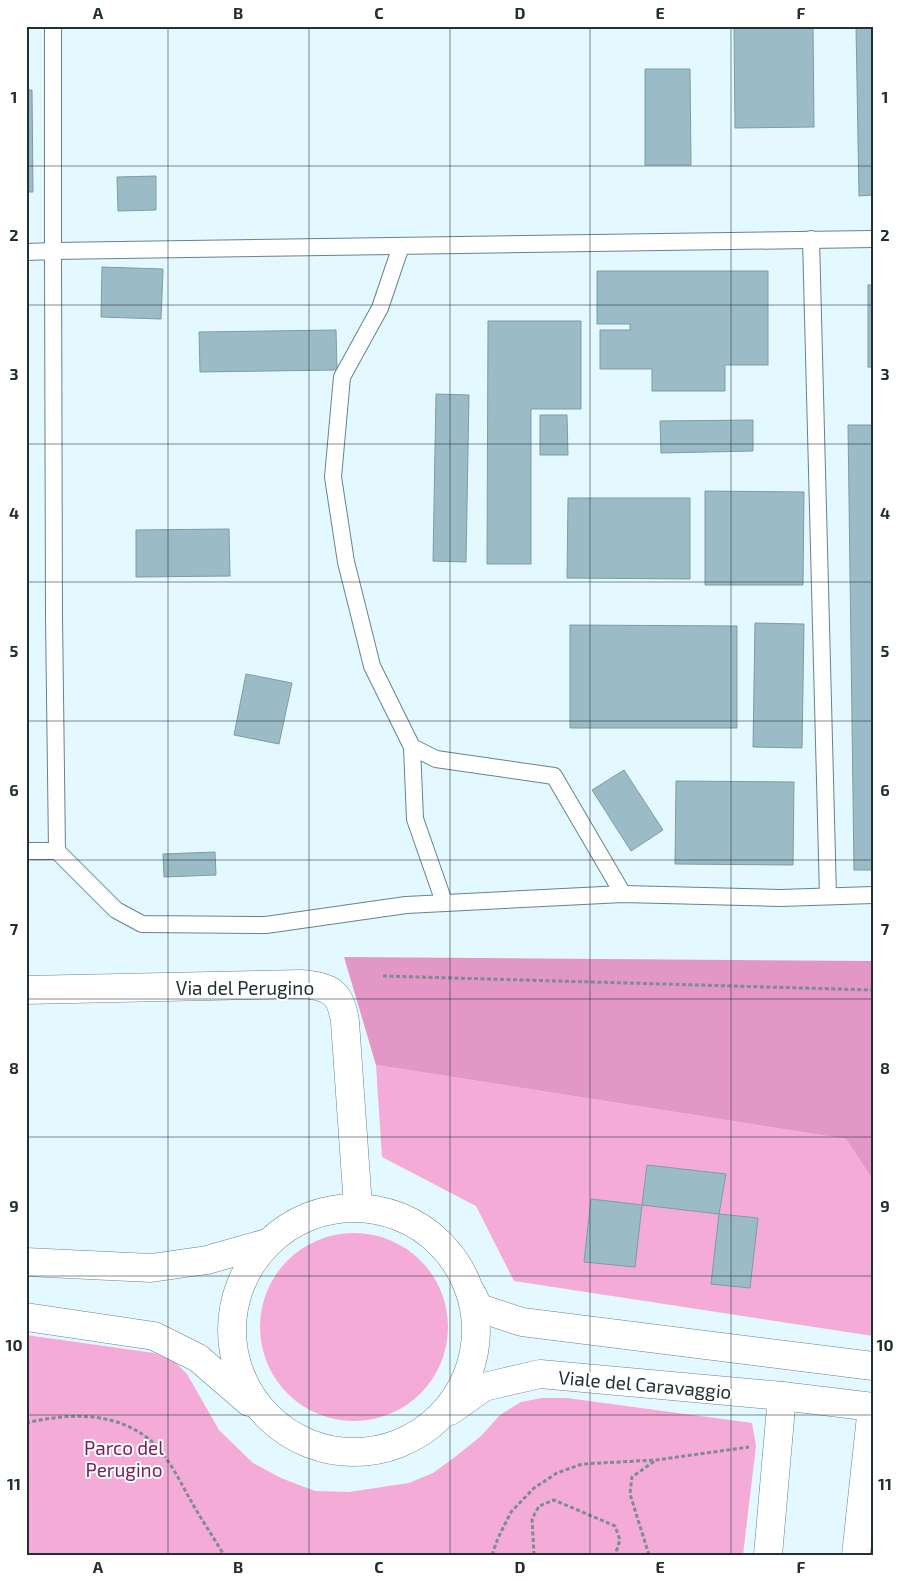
<svg xmlns="http://www.w3.org/2000/svg" width="899" height="1581" font-family="'Exo 2',sans-serif">
<style>
.green{fill:#f4abd8}
.forest{fill:#e297c6}
.building{fill:#9bbbc6;stroke:#7d9ca6}
.lines{fill:none;stroke-linecap:round;stroke-linejoin:round}
.lane-casing{stroke:#65848e;stroke-width:18}
.street-casing{stroke:#65848e;stroke-width:29}
.secondary-casing{stroke:#65848e;stroke-width:29}
.path{stroke:#7c8c91;stroke-width:3;stroke-dasharray:4 2.5;stroke-linecap:butt}
.lane{stroke:#fff;stroke-width:16}
.street{stroke:#fff;stroke-width:28}
.secondary{stroke:#fff;stroke-width:28}
.grid{fill:none;stroke:#222f33;stroke-width:1;stroke-opacity:0.55}
.labels{text-anchor:middle;dominant-baseline:central;stroke-width:4;stroke-linejoin:round;paint-order:stroke}
.street-label{font-size:19px;fill:#222f33;stroke:#fff}
.park-label{font-size:19px;fill:#77205e;stroke:#fff}
.neatline{fill:none;stroke:#222f33;stroke-width:2}
.grid-label{font-size:16px;text-anchor:middle;font-weight:bold;fill:#222f33}
</style>
<rect width="100%" height="100%" fill="#e4f8ff"/>
<!-- green -->
<g class="green">
<path d="M 376,1065 L 846,1139 L 873,1180 L 873,1336 L 514,1281 L 476,1206 L 382,1157 Z"/>
<circle cx="354" cy="1327" r="94"/>
<path d="M 26,1335 L 154,1353 L 174,1361 L 187,1374 L 219,1430 L 253,1463 L 281,1478 L 315,1491 L 349,1492 L 409,1483 L 433,1473 L 455,1457 L 481,1436 L 500,1415 L 521,1402 L 542,1398 L 567,1398 L 752,1423 L 756,1446 L 743,1555 L 26,1555 Z"/>
</g>
<!-- forest -->
<path class="forest" d="M 344,957 L 873,961 L 873,1180 L 846,1139 L 376,1065 Z"/>
<!-- building -->
<g class="building">
<path d="M 734,26 L 813,26 L 814,127 L 735,128 Z"/>
<path d="M 856,26 L 873,26 L 873,195 L 859,196 Z"/>
<path d="M 645,69 L 690,69 L 691,165 L 645,165 Z"/>
<path d="M 26,90 L 32,90 L 33,192 L 26,192 Z"/>
<path d="M 156,176 L 156,210 L 118,211 L 117,177 Z"/>
<path d="M 102,267 L 163,269 L 161,319 L 101,317 Z"/>
<path d="M 597,271 L 768,271 L 768,365 L 725,365 L 725,391 L 652,391 L 652,369 L 600,369 L 600,330 L 630,330 L 630,324 L 597,324 Z"/>
<rect x="868" y="285" width="5" height="82"/>
<path d="M 488,321 L 581,321 L 581,409 L 531,409 L 531,564 L 487,564 Z"/>
<path d="M 336,330 L 337,370 L 200,372 L 199,332 Z"/>
<path d="M 436,394 L 469,395 L 466,562 L 433,561 Z"/>
<path d="M 540,415 L 567,415 L 568,455 L 540,455 Z"/>
<path d="M 753,420 L 753,451 L 661,453 L 660,421 Z"/>
<path d="M 848,425 L 873,425 L 873,870 L 854,870 Z"/>
<path d="M 705,491 L 804,492 L 803,585 L 705,585 Z"/>
<path d="M 568,498 L 690,498 L 690,579 L 567,578 Z"/>
<path d="M 229,529 L 230,576 L 136,577 L 136,530 Z"/>
<path d="M 755,623 L 804,624 L 802,748 L 753,747 Z"/>
<path d="M 570,625 L 737,626 L 737,728 L 570,728 Z"/>
<path d="M 246,674 L 292,683 L 279,744 L 234,735 Z"/>
<path d="M 624,770 L 663,830 L 631,851 L 592,790 Z"/>
<path d="M 676,781 L 794,782 L 793,865 L 675,864 Z"/>
<path d="M 215,852 L 216,875 L 164,877 L 163,854 Z"/>
<path d="M 647,1165 L 726,1174 L 719,1214 L 642,1205 Z"/>
<path d="M 591,1199 L 642,1205 L 635,1267 L 584,1262 Z"/>
<path d="M 719,1214 L 758,1218 L 750,1288 L 711,1284 Z"/>
</g>
<g class="lines">
<defs>
<g id="lane">
<path d="M 53,26 L 53,251 L 873,239"/>
<path d="M 811,239 L 828,896"/>
<path d="M 401,246 L 380,308 L 342,377 L 333,477 L 346,562 L 372,666 L 412,747 L 415,819 L 444,902"/>
<path d="M 26,252 L 53,251 L 54,616 L 57,851 L 116,910 L 142,924 L 266,925 L 406,905 L 623,894 L 780,898 L 873,895"/>
<path d="M 412,747 L 436,759 L 554,776 L 623,894"/>
<path d="M 26,851 L 57,851"/>
</g>
<g id="street">
<path d="M 26,990 L 301,984 C 330,986 341,992 345,1022 L 358,1207"/>
<path d="M 768,1555 L 782,1396"/>
<path d="M 856,1555 L 872,1407"/>
</g>
<g id="secondary">
<circle cx="354" cy="1330" r="122"/>
<path d="M 26,1262 L 151,1268 L 207,1260 L 267,1243"/>
<path d="M 471,1292 L 479,1308 L 522,1322 L 873,1366"/>
<path d="M 26,1317 L 154,1336 L 198,1358 L 249,1402"/>
<path d="M 450,1411 L 484,1387 L 540,1374 L 782,1396 L 873,1407"/>
</g>
</defs>
<!-- lane casing -->
<use href="#lane" class="lane-casing"/>
<!-- street casing -->
<use href="#street" class="street-casing"/>
<!-- secondary casing -->
<use href="#secondary" class="secondary-casing"/>
<!-- path -->
<g class="path">
<path d="M 383,976 L 873,990"/>
<path d="M 26,1423 C 68,1413 115,1411 150,1440 C 167,1454 181,1483 192,1503 C 202,1520 213,1537 224,1555"/>
<path d="M 492,1555 L 498,1538 L 511,1512 L 534,1488 L 557,1473 L 582,1464 L 656,1460 L 749,1447"/>
<path d="M 534,1555 L 532,1519 L 539,1506 L 554,1500 L 615,1526 L 620,1540 L 615,1555"/>
<path d="M 649,1555 L 630,1494 L 632,1477 L 656,1460"/>
</g>
<!-- lane -->
<use href="#lane" class="lane"/>
<!-- street -->
<use href="#street" class="street"/>
<!-- secondary -->
<use href="#secondary" class="secondary"/>
</g>
<!-- grid -->
<path class="grid" d="M 168,26 L 168,1555M 309,26 L 309,1555M 450,26 L 450,1555M 590,26 L 590,1555M 731,26 L 731,1555M 26,166 L 873,166M 26,305 L 873,305M 26,444 L 873,444M 26,582 L 873,582M 26,721 L 873,721M 26,860 L 873,860M 26,999 L 873,999M 26,1137 L 873,1137M 26,1276 L 873,1276M 26,1415 L 873,1415"/>
<g class="labels">
<!-- street labels -->
<g class="street-label">
<text x="245" y="987">Via del Perugino</text>
<text transform="translate(645 1384) rotate(5)">Viale del Caravaggio</text>
</g>
<!-- park labels -->
<g class="park-label">
<text x="124" y="1447">Parco del<tspan x="124" dy="22">Perugino</tspan></text>
</g>
</g>
<!-- border -->
<rect width="899" height="1581" fill="none" stroke="#ffffff" stroke-width="55"/>
<rect x="28" y="28" width="844" height="1526" class="neatline"/>
<g class="grid-label">
<text x="98" y="19">A</text>
<text x="238" y="19">B</text>
<text x="379" y="19">C</text>
<text x="520" y="19">D</text>
<text x="660" y="19">E</text>
<text x="801" y="19">F</text>
<text x="14" y="103">1</text>
<text x="885" y="103">1</text>
<text x="14" y="241">2</text>
<text x="885" y="241">2</text>
<text x="14" y="380">3</text>
<text x="885" y="380">3</text>
<text x="14" y="519">4</text>
<text x="885" y="519">4</text>
<text x="14" y="657">5</text>
<text x="885" y="657">5</text>
<text x="14" y="796">6</text>
<text x="885" y="796">6</text>
<text x="14" y="935">7</text>
<text x="885" y="935">7</text>
<text x="14" y="1074">8</text>
<text x="885" y="1074">8</text>
<text x="14" y="1212">9</text>
<text x="885" y="1212">9</text>
<text x="14" y="1351">10</text>
<text x="885" y="1351">10</text>
<text x="14" y="1490">11</text>
<text x="885" y="1490">11</text>
<text x="98" y="1573">A</text>
<text x="238" y="1573">B</text>
<text x="379" y="1573">C</text>
<text x="520" y="1573">D</text>
<text x="660" y="1573">E</text>
<text x="801" y="1573">F</text>
</g>
</svg>
